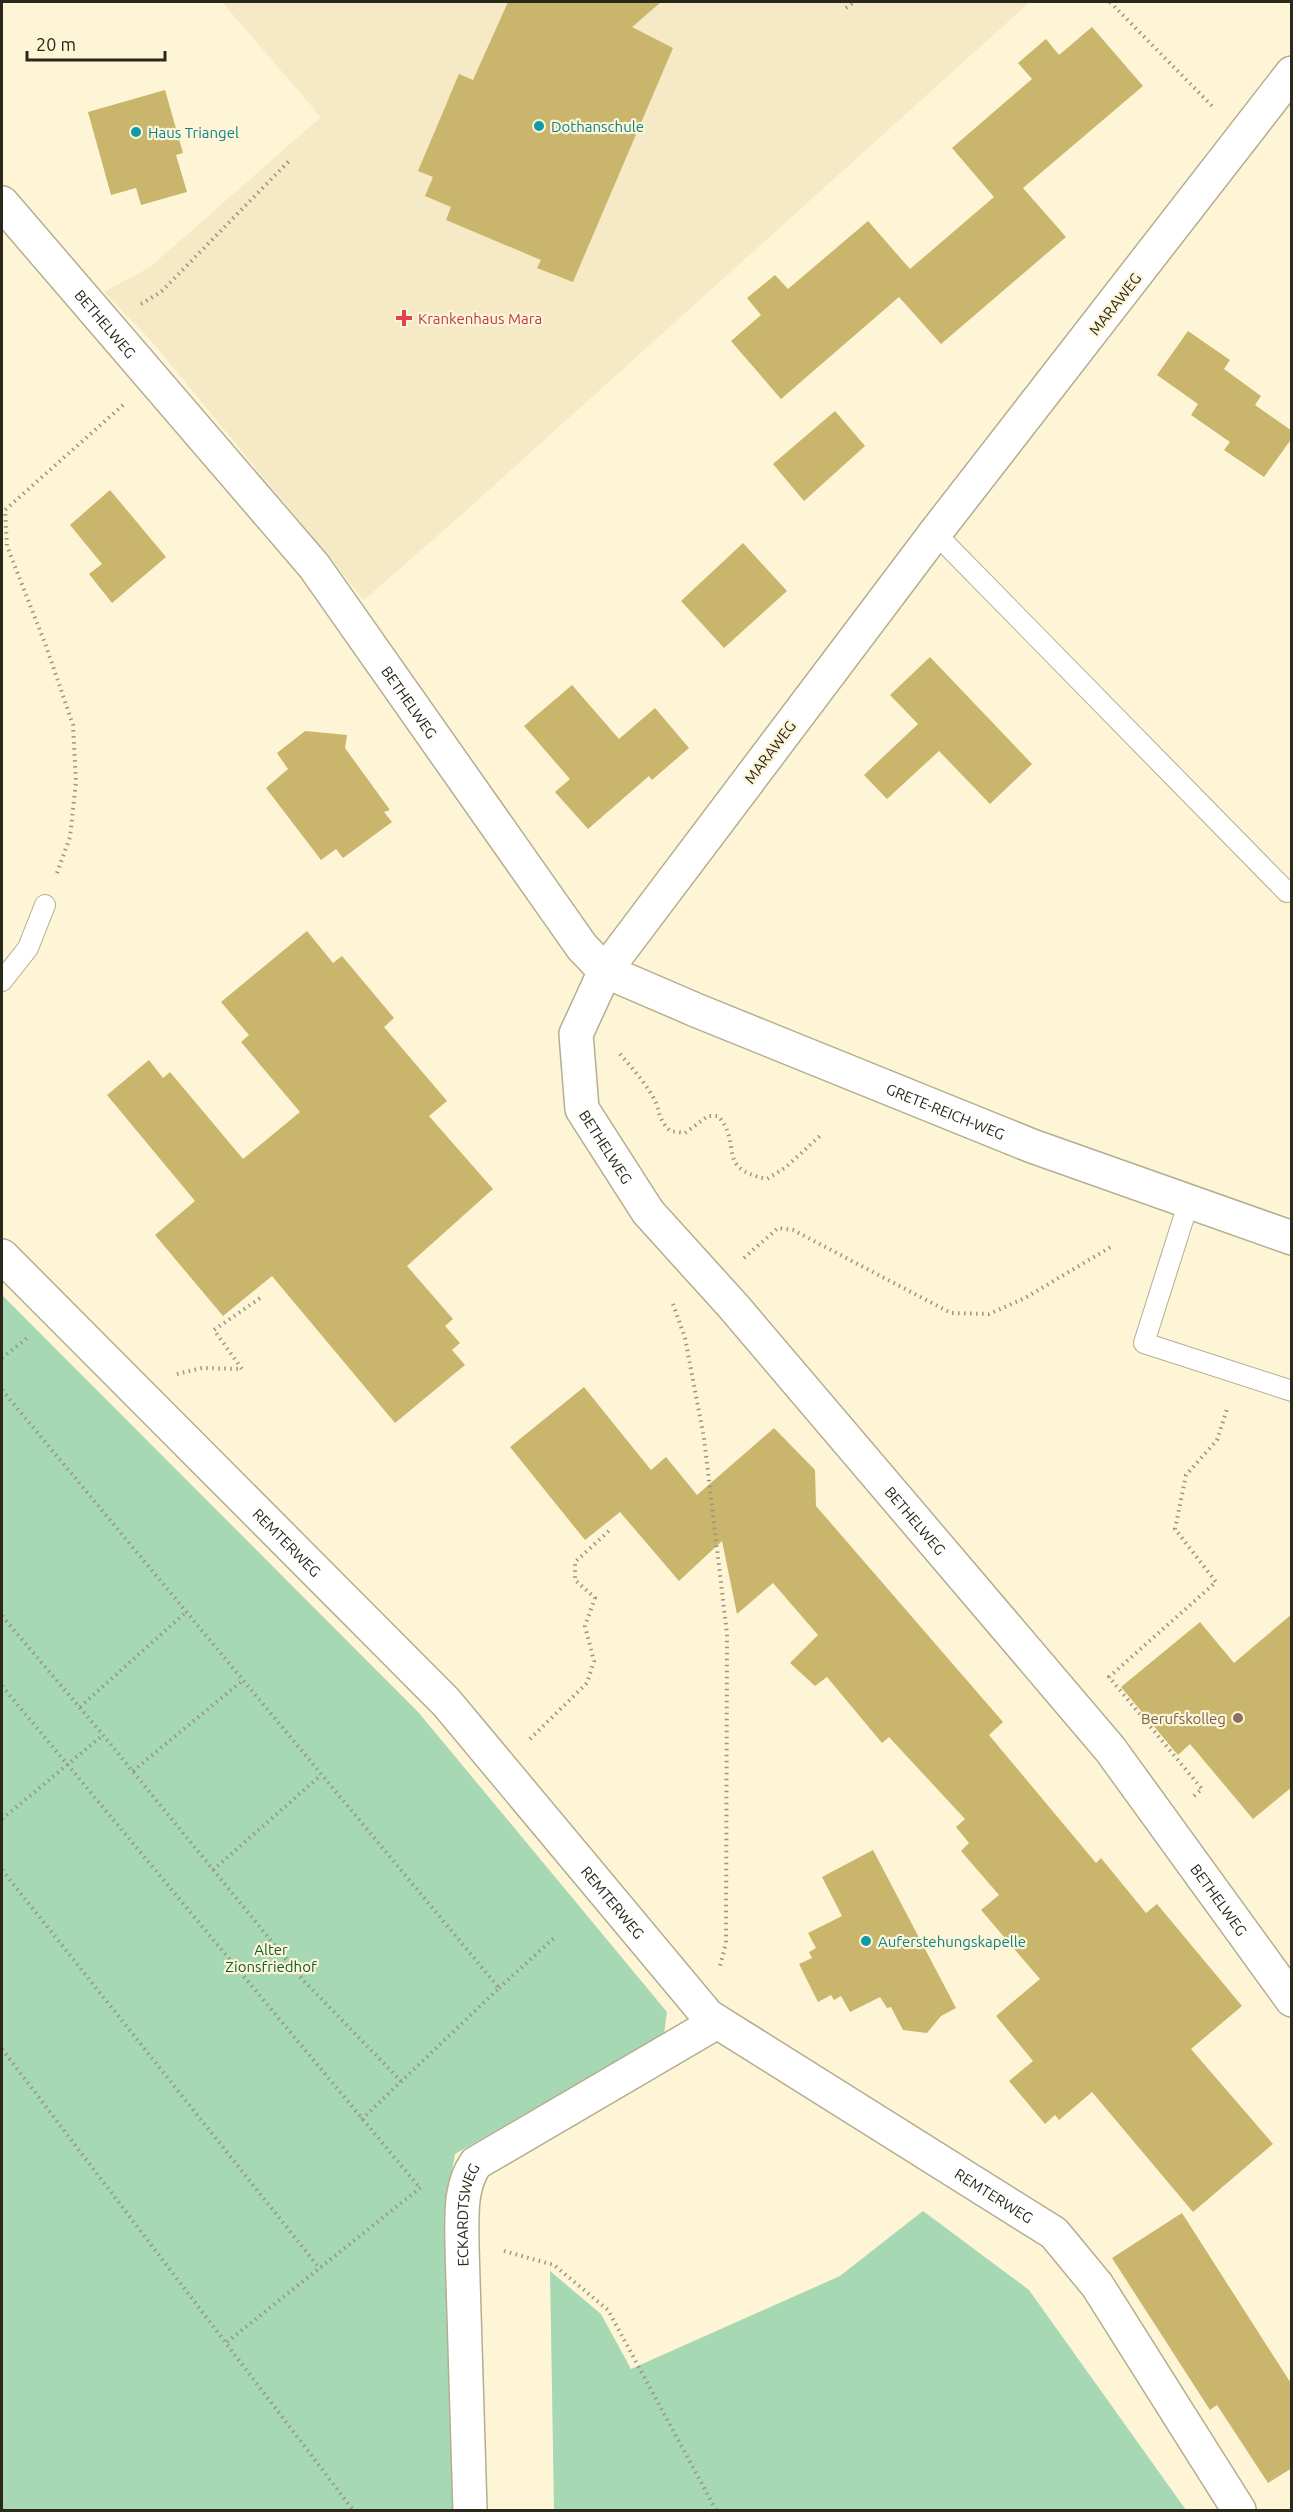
<svg xmlns="http://www.w3.org/2000/svg" width="1293" height="2512" font-family="Ubuntu,sans-serif">
<style>
.built{fill:#f5eac5}
.green{fill:#a6d8b4}
.building{fill:#c9b56b}
.lines{fill:none;stroke-linecap:round;stroke-linejoin:round}
.lane-casing{stroke:#b5ad90;stroke-width:22}
.street-casing{stroke:#b5ad90;stroke-width:36}
.path{stroke:#9b9680;stroke-width:4;stroke-dasharray:1.5 4.5;stroke-linecap:butt}
.lane{stroke:#fff;stroke-width:20}
.street{stroke:#fff;stroke-width:33}
.culture-dot{fill:#0f9aa8;stroke:#fdf5d6;stroke-width:2}
.health-dot{fill:#e0444e;stroke:#fdf5d6;stroke-width:2}
.education-dot{fill:#8d6e63;stroke:#fdf5d6;stroke-width:2}
.labels{text-anchor:middle;dominant-baseline:central;stroke-width:4.5;stroke-linejoin:round;paint-order:stroke}
.culture-label{font-size:15px;fill:#0d838f;stroke:#fdf5d6;text-anchor:start}
.street-label{font-size:15px;fill:#2a271b;stroke:#fdf5d6}
.health-label{font-size:15px;fill:#be3a42;stroke:#fdf5d6;text-anchor:start}
.education-label{font-size:15px;fill:#785e54;stroke:#fdf5d6;text-anchor:end}
.park-label{font-size:15px;fill:#0d5d33;stroke:#fdf5d6}
</style>
<rect width="100%" height="100%" fill="#fdf5d6"/>
<!-- built -->
<path class="built" d="M 222,2 L 1030,2 L 459,517 L 364,600 L 154,344 L 104,292 L 150,267 L 321,117 Z"/>
<!-- green -->
<g class="green">
<path d="M 2,1295 L 419,1713 L 667,2012 L 664,2034 L 455,2154 L 450,2182 L 454,2510 L 2,2510 Z"/>
<path d="M 923,2211 L 1029,2290 L 1186,2510 L 554,2510 L 550,2271 L 601,2314 L 631,2369 L 840,2276 Z"/>
</g>
<!-- building -->
<g class="building">
<path d="M 508,2 L 661,2 L 632,27 L 673,48 L 573,282 L 537,268 L 541,260 L 446,220 L 451,207 L 425,196 L 433,177 L 418,171 L 459,74 L 473,80 Z"/>
<path d="M 1092,27 L 1143,86 L 1023,188 L 1066,237 L 941,344 L 899,297 L 781,399 L 731,341 L 761,315 L 747,298 L 775,275 L 788,289 L 868,221 L 910,269 L 994,197 L 952,148 L 1032,79 L 1018,63 L 1046,39 L 1059,55 Z"/>
<path d="M 165,90 L 183,153 L 176,155 L 187,192 L 141,205 L 136,188 L 111,195 L 88,112 Z"/>
<path d="M 1188,331 L 1230,360 L 1224,369 L 1261,396 L 1255,405 L 1292,431 L 1292,438 L 1264,477 L 1224,450 L 1230,442 L 1191,415 L 1198,404 L 1157,375 Z"/>
<path d="M 835,411 L 865,446 L 804,501 L 773,464 Z"/>
<path d="M 110,490 L 166,557 L 112,603 L 89,574 L 102,564 L 70,525 Z"/>
<path d="M 743,543 L 787,591 L 724,648 L 681,601 Z"/>
<path d="M 930,657 L 1032,764 L 990,804 L 939,751 L 887,799 L 864,775 L 918,724 L 890,695 Z"/>
<path d="M 572,685 L 619,739 L 655,708 L 689,748 L 652,780 L 649,776 L 588,829 L 555,792 L 570,779 L 524,726 Z"/>
<path d="M 305,731 L 347,735 L 345,748 L 390,810 L 384,812 L 392,822 L 343,858 L 336,849 L 321,860 L 266,788 L 288,769 L 277,753 Z"/>
<path d="M 307,931 L 333,963 L 342,956 L 394,1018 L 384,1027 L 447,1101 L 429,1116 L 493,1189 L 407,1266 L 453,1319 L 445,1326 L 460,1343 L 452,1350 L 465,1365 L 395,1423 L 272,1276 L 223,1316 L 155,1235 L 195,1201 L 107,1095 L 149,1060 L 163,1078 L 170,1072 L 243,1159 L 300,1112 L 241,1042 L 249,1035 L 221,1002 Z"/>
<path d="M 584,1387 L 651,1470 L 666,1457 L 697,1495 L 774,1428 L 815,1470 L 816,1506 L 1003,1722 L 989,1735 L 1096,1863 L 1101,1858 L 1146,1913 L 1157,1904 L 1242,2006 L 1191,2049 L 1273,2144 L 1193,2212 L 1092,2092 L 1059,2120 L 1055,2115 L 1045,2124 L 1009,2081 L 1033,2061 L 996,2016 L 1040,1979 L 981,1910 L 999,1895 L 961,1851 L 969,1843 L 956,1827 L 965,1819 L 889,1737 L 882,1743 L 827,1677 L 815,1686 L 790,1663 L 818,1635 L 773,1583 L 737,1614 L 722,1541 L 679,1581 L 620,1512 L 585,1540 L 510,1447 Z"/>
<path d="M 1292,1614 L 1292,1787 L 1253,1819 L 1190,1744 L 1178,1755 L 1121,1687 L 1200,1622 L 1234,1663 Z"/>
<path d="M 873,1850 L 956,2008 L 941,2016 L 927,2033 L 903,2030 L 891,2007 L 887,2008 L 880,1997 L 850,2012 L 841,1996 L 834,2000 L 831,1995 L 818,2002 L 799,1964 L 812,1958 L 809,1952 L 816,1948 L 808,1933 L 842,1916 L 822,1877 Z"/>
<path d="M 1182,2213 L 1292,2385 L 1292,2468 L 1268,2483 L 1217,2405 L 1210,2410 L 1112,2258 Z"/>
</g>
<g class="lines">
<defs>
<g id="lane">
<path d="M 935,533 L 1287,892"/>
<path d="M 2,981 L 28,948 L 45,905"/>
<path d="M 1189,1201 L 1144,1343 L 1292,1391"/>
</g>
<g id="street">
<path id="s1" d="M 1292,73 L 935,533 L 605,971 L 576,1034 L 582,1109 L 648,1212 L 734,1307 L 1110,1749 L 1292,2000"/>
<path id="s2" d="M 2,203 L 314,566 L 582,947 L 605,971 L 698,1011 L 1032,1146 L 1292,1238"/>
<path id="s3" d="M 2,1256 L 446,1702 L 708,2016 L 1054,2233 L 1097,2285 L 1239,2510"/>
<path id="s4" d="M 470,2510 L 462,2247 C 462,2218 459,2187 476,2163 L 717,2022"/>
</g>
</defs>
<!-- lane casing -->
<use href="#lane" class="lane-casing"/>
<!-- street casing -->
<use href="#street" class="street-casing"/>
<!-- path -->
<g class="path">
<path d="M 1110,2 L 1214,108"/>
<path d="M 846,8 L 854,2"/>
<path d="M 141,304 L 161,292 L 291,159"/>
<path d="M 57,873 L 70,837 L 76,782 L 73,725 L 46,646 L 7,546 L 5,510 L 123,405"/>
<path d="M 620,1054 C 632,1068 644,1081 653,1097 C 661,1111 656,1116 670,1131 L 685,1133 L 708,1116 L 718,1116 C 744,1145 714,1168 767,1179 L 786,1167 L 821,1135"/>
<path d="M 744,1258 L 778,1228 L 793,1230 L 951,1313 L 989,1314 L 1025,1298 L 1114,1245"/>
<path d="M 673,1304 L 685,1338 L 704,1438 L 727,1634 L 726,1943 L 720,1966"/>
<path d="M 2,1358 L 27,1338"/>
<path d="M 177,1374 L 202,1368 L 242,1369 L 214,1330 L 263,1296"/>
<path d="M 2,1390 L 499,1988 L 361,2120"/>
<path d="M 2,1616 L 103,1735 L 304,1981 L 401,2081"/>
<path d="M 2,1686 L 420,2188"/>
<path d="M 80,1707 L 186,1612"/>
<path d="M 530,1739 L 587,1683 L 594,1661 L 585,1626 L 595,1598 L 575,1580 L 575,1562 L 612,1528"/>
<path d="M 133,1771 L 242,1681"/>
<path d="M 1194,1796 L 1202,1789 L 1109,1677 L 1216,1582 L 1175,1529 L 1186,1475 L 1217,1440 L 1228,1406"/>
<path d="M 2,1819 L 103,1735"/>
<path d="M 2,1870 L 320,2269"/>
<path d="M 213,1870 L 320,1776"/>
<path d="M 499,1988 L 556,1936"/>
<path d="M 2,2049 L 353,2510"/>
<path d="M 504,2251 L 554,2265 L 608,2310 L 716,2510"/>
<path d="M 227,2342 L 421,2187"/>
</g>
<!-- lane -->
<use href="#lane" class="lane"/>
<!-- street -->
<use href="#street" class="street"/>
</g>
<!-- markers -->
<g class="culture-dot">
<circle cx="539" cy="126" r="6"/>
<circle cx="136" cy="132" r="6"/>
<circle cx="866" cy="1941" r="6"/>
</g>
<path class="health-dot" d="M401 309h6v6h6v6h-6v6h-6v-6h-6v-6h6z"/>
<circle class="education-dot" cx="1238" cy="1718" r="6"/>
<g class="labels">
<!-- culture labels -->
<g class="culture-label">
<text x="551" y="126">Dothanschule</text>
<text x="148" y="132">Haus Triangel</text>
<text x="878" y="1941">Auferstehungskapelle</text>
</g>
<!-- street labels -->
<g class="street-label">
<text transform="translate(1115 304) rotate(-52)">MARAWEG</text>
<text stroke="none"><textPath href="#s2" startOffset="159">BETHELWEG</textPath></text>
<text stroke="none"><textPath href="#s2" startOffset="645">BETHELWEG</textPath></text>
<text transform="translate(770 752) rotate(-53)">MARAWEG</text>
<text stroke="none"><textPath href="#s2" startOffset="1346">GRETE-REICH-WEG</textPath></text>
<text stroke="none"><textPath href="#s1" startOffset="1320">BETHELWEG</textPath></text>
<text stroke="none"><textPath href="#s1" startOffset="1806">BETHELWEG</textPath></text>
<text stroke="none"><textPath href="#s3" startOffset="404">REMTERWEG</textPath></text>
<text stroke="none"><textPath href="#s1" startOffset="2292">BETHELWEG</textPath></text>
<text stroke="none"><textPath href="#s3" startOffset="890">REMTERWEG</textPath></text>
<text stroke="none"><textPath href="#s3" startOffset="1376">REMTERWEG</textPath></text>
<text stroke="none"><textPath href="#s4" startOffset="296">ECKARDTSWEG</textPath></text>
</g>
<!-- health labels -->
<g class="health-label">
<text x="418" y="318">Krankenhaus Mara</text>
</g>
<!-- education labels -->
<g class="education-label">
<text x="1226" y="1718">Berufskolleg</text>
</g>
<!-- park labels -->
<g class="park-label">
<text x="271" y="1949">Alter<tspan x="271" dy="17">Zionsfriedhof</tspan></text>
</g>
</g>
<!-- border -->
<rect width="1293" height="2512" fill="none" stroke="#2a271b" stroke-width="6"/>
<!-- scale -->
<path d="M27 51v9h138v-9" fill="none" stroke="#2a271b" stroke-width="3"/>
<text x="36" y="51" font-size="18" fill="#2a271b" stroke="#fdf5d6" stroke-width="4.5" paint-order="stroke">20 m</text>
</svg>
